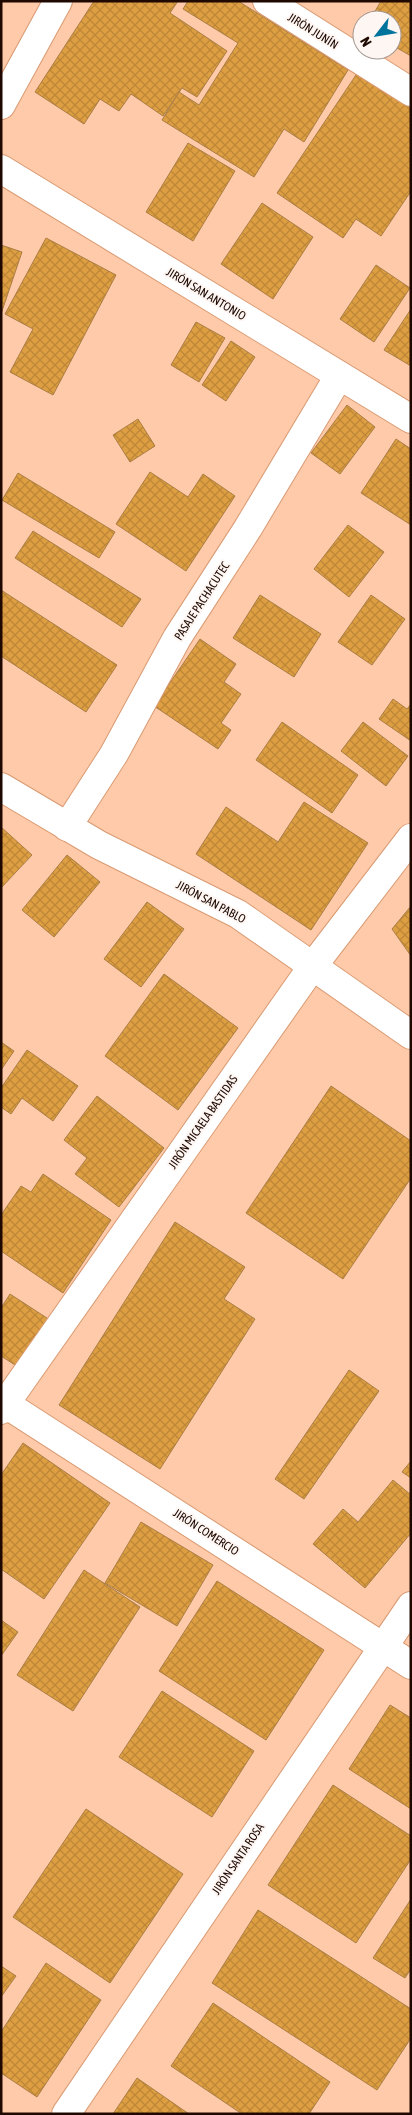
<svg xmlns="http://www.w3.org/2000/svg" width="412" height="2115" font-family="'Asap Condensed',sans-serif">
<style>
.building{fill:url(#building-cross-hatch);stroke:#aa7e44}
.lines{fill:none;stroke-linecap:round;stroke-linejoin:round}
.street-casing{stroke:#d99a72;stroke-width:30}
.street{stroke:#fff;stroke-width:28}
.labels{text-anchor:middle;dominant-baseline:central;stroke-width:4;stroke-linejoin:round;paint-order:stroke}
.street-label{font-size:12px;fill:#1e0800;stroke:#fdf6f2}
</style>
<defs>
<pattern id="building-cross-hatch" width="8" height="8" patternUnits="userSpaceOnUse" patternTransform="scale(1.25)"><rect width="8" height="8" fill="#de9e42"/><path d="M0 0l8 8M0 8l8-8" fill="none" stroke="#be8738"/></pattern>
</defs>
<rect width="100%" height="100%" fill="#ffcaa9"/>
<!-- building -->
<g class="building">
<path d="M 94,1 L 178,1 L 170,13 L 227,51 L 197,97 L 182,88 L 163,116 L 131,94 L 119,111 L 100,99 L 84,124 L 35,92 Z"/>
<path d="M 188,1 L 238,1 L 348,70 L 304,142 L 284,129 L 254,177 L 162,120 L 179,92 L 199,105 L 238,43 L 183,9 Z"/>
<path d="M 381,1 L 411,1 L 411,56 L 392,45 L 392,20 L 370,20 Z"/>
<path d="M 358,72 L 411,108 L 411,191 L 381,236 L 356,219 L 343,238 L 277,193 Z"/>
<path d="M 188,143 L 235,171 L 193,241 L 146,212 Z"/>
<path d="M 262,203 L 313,237 L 273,299 L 221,264 Z"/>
<path d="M 46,238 L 116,275 L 53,395 L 10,372 L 33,329 L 5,314 Z"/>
<path d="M 1,245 L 22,252 L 1,314 Z"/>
<path d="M 376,265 L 410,288 L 374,342 L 340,319 Z"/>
<path d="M 411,309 L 411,366 L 384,350 Z"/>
<path d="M 196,322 L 225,338 L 199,382 L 171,365 Z"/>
<path d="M 231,341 L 255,357 L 226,401 L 202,385 Z"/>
<path d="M 347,405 L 375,427 L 340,474 L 311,453 Z"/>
<path d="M 138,419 L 155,446 L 130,462 L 113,435 Z"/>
<path d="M 396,439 L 411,449 L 411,525 L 361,493 Z"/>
<path d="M 150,472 L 188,497 L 203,474 L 235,496 L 186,571 L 116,524 Z"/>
<path d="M 18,473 L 115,532 L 99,558 L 2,500 Z"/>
<path d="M 348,525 L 384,552 L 349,597 L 314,569 Z"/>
<path d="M 33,531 L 141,599 L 122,627 L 15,558 Z"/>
<path d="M 1,590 L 117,665 L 86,712 L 1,656 Z"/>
<path d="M 260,595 L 321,634 L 294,677 L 233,638 Z"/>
<path d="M 371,595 L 405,619 L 372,665 L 338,642 Z"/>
<path d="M 200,639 L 236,664 L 224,682 L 241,694 L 221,723 L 231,730 L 218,749 L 154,706 Z"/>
<path d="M 393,699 L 407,709 L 411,704 L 411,741 L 379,719 Z"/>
<path d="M 282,722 L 358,775 L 332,813 L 256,760 Z"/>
<path d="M 363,722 L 408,756 L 386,786 L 341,751 Z"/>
<path d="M 304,802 L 368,843 L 311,930 L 196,854 L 226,807 L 278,842 Z"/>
<path d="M 1,827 L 32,855 L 1,888 Z"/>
<path d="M 67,855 L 100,882 L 54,937 L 22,910 Z"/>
<path d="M 147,902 L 184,929 L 141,987 L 104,959 Z"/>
<path d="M 411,906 L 411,956 L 392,929 Z"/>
<path d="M 164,974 L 238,1028 L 178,1110 L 105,1056 Z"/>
<path d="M 1,1042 L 14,1051 L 1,1070 Z"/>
<path d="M 27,1050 L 78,1086 L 53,1121 L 22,1098 L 11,1114 L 1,1107 L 1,1088 Z"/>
<path d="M 331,1086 L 411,1141 L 411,1178 L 343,1279 L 246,1213 Z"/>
<path d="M 97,1096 L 164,1148 L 119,1207 L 75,1174 L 87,1158 L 64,1140 Z"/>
<path d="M 43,1174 L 111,1220 L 63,1293 L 1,1251 L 1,1215 L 21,1186 L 31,1192 Z"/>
<path d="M 175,1222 L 245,1267 L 224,1299 L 255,1319 L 160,1469 L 59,1405 Z"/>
<path d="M 10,1294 L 53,1322 L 23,1370 L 1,1356 L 1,1308 Z"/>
<path d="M 349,1370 L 379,1391 L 304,1499 L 275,1479 Z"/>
<path d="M 23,1443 L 110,1503 L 44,1599 L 1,1569 L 1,1475 Z"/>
<path d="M 411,1461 L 411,1478 L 402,1472 Z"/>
<path d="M 393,1480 L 411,1495 L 411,1533 L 365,1588 L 313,1544 L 343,1509 L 358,1522 Z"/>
<path d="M 141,1522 L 213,1565 L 177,1626 L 105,1583 Z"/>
<path d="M 84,1570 L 140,1607 L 73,1711 L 17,1675 Z"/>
<path d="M 217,1581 L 324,1650 L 266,1740 L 159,1671 Z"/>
<path d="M 1,1620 L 18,1632 L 1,1656 Z"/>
<path d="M 162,1691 L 254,1751 L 212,1817 L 119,1757 Z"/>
<path d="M 390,1705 L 411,1718 L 411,1809 L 349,1769 Z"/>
<path d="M 333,1785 L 411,1836 L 411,1859 L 356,1943 L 268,1885 Z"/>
<path d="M 86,1809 L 183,1874 L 110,1983 L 13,1917 Z"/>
<path d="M 411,1899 L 411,1969 L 405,1978 L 373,1958 Z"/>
<path d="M 258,1910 L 411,2009 L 411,2038 L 377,2090 L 212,1983 Z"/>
<path d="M 46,1963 L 101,2000 L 37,2097 L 1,2073 L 1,2032 Z"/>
<path d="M 1,1966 L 16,1976 L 1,1997 Z"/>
<path d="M 213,2003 L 330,2082 L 309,2114 L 242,2114 L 171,2066 Z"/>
<path d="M 137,2078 L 189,2114 L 113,2114 Z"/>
</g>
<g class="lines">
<defs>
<g id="street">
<path d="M 267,1 L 411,92"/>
<path d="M 1,105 L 58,1"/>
<path d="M 1,169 L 411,419"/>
<path d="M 1,787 L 99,845 L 238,914 L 411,1035"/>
<path d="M 67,827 L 114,754 L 177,638 L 248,528 L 339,376"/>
<path d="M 1,1401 L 411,1665"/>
<path d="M 1,1410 L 312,967 L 411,838"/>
<path d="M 66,2114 L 411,1606"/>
</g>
</defs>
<!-- street casing -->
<use href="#street" class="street-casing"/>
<!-- street -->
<use href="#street" class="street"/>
</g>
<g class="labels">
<!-- street labels -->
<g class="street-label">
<text transform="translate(313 31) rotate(32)">JIRÓN JUNÍN</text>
<text transform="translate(206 294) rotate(31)">JIRÓN SAN ANTONIO</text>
<text transform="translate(202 601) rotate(-57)">PASAJE PACHACUTEC</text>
<text transform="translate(211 902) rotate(28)">JIRÓN SAN PABLO</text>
<text transform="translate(203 1122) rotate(-55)">JIRÓN MICAELA BASTIDAS</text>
<text transform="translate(206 1532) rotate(33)">JIRÓN COMERCIO</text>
<text transform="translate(238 1859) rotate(-56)">JIRÓN SANTA ROSA</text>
</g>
</g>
<!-- border -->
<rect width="412" height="2115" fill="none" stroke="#1e0800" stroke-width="5"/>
<!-- north arrow -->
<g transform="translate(377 35) rotate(239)"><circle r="24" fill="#fdf6f2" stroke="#a49791"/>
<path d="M0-4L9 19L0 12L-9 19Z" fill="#00739d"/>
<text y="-8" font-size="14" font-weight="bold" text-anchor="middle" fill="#1e0800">N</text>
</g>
</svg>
